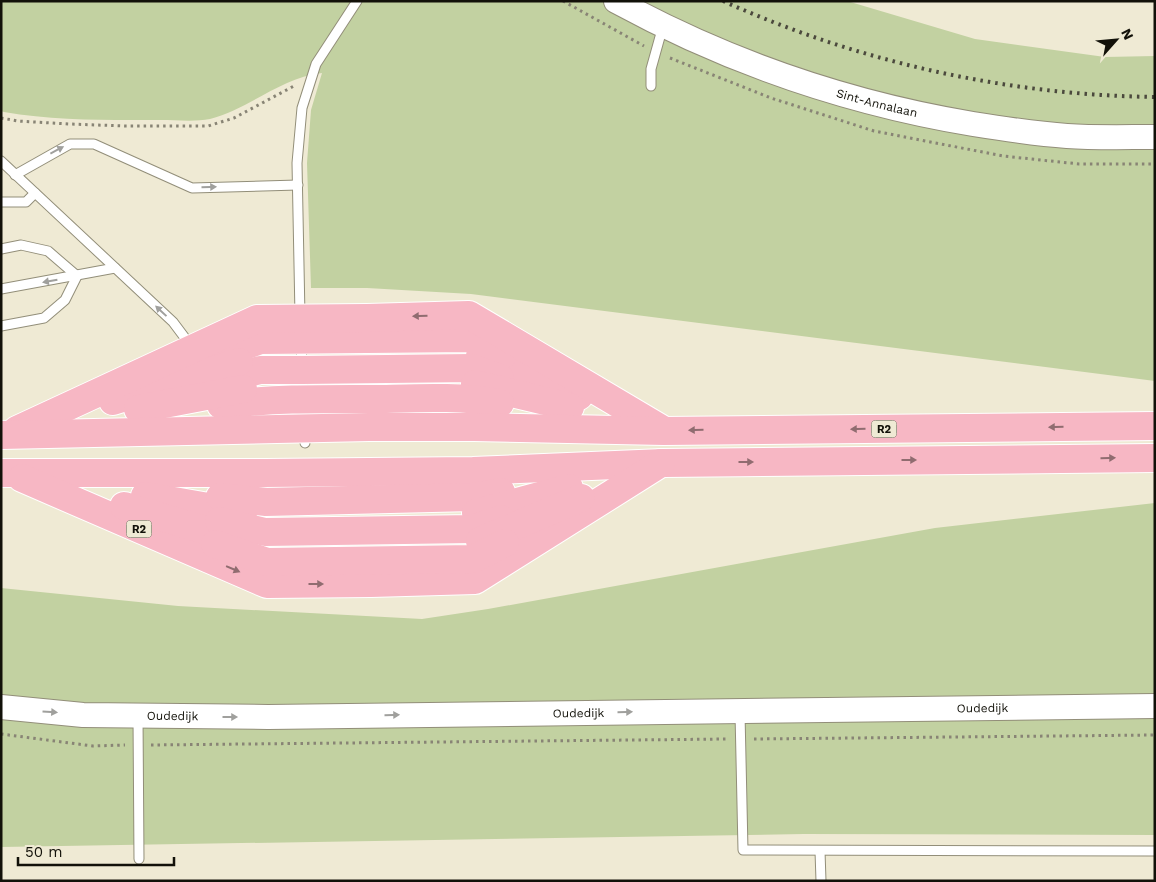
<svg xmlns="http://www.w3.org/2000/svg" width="1156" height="882" font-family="'Work Sans',sans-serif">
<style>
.green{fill:#c2d1a1}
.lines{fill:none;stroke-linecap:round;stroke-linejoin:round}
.lane-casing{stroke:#928e79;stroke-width:11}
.secondary-casing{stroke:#928e79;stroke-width:26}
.highway-casing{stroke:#fff;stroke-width:30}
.path{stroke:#888475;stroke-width:3;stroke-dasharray:2.5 4;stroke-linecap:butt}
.lane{stroke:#fff;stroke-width:9}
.secondary{stroke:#fff;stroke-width:24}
.highway{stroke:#f7b7c4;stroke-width:28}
.rail{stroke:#4b493d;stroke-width:4;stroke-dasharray:2.5 5;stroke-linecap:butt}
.oneway{fill:#a0a09d}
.oneway2{fill:#906c70}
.labels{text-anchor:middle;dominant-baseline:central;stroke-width:4;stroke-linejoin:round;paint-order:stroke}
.shield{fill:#efead4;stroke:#545246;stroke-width:1}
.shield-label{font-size:11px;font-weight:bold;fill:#121109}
.street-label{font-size:12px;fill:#121109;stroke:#efead4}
</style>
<rect width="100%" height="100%" fill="#efead4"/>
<!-- green -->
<g class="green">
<path d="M 1,1 L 847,1 L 975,39 L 1105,57 L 1155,56 L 1155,381 L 471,294 L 367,288 L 311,288 L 307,163 L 311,110 L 322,73 C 280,78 249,109 210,119 C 195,122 176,120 160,120 C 108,120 55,121 4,112 L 1,111 Z"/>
<path d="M 1155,503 L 1155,835 L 804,834 L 1,847 L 1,588 L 178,606 L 422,619 L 488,609 L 935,528 Z"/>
</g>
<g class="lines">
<defs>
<g id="lane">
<path d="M 651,86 L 651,69 L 663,26"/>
<path d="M 1,161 L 173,322 L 191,346"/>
<path d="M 15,175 L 70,144 L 94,144 L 192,188 L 298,185"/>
<path d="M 1,202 L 26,202 L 35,193"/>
<path d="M 1,249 L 21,245 L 48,251 L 77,276 L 65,300 L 44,318 L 1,326"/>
<path d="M 1,289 L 115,268"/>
<path d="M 300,316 L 297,163 L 302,108 L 316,64 L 357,1"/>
<path d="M 301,342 L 305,443"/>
<path d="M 740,713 L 743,850 L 1155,851"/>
<path d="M 138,717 L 139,859"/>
<path d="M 820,851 L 821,881"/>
</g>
<g id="secondary">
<path id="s1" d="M 616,1 C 728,62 847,103 973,124 C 1004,129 1036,134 1067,136 C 1096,138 1126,137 1155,137"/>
<path id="s2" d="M 1,707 L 83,715 L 268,717 L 1155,706"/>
</g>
<g id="highway">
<path d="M 480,356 L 579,396"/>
<path d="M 214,357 L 260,340 L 472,338 L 504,354"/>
<path d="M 219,381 L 260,370 L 302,370 L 472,368 L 500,378"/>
<path d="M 475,384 L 570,407"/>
<path d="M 113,401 L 239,362"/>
<path d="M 221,405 C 274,398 328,399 381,399 C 421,398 460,396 500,403"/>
<path d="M 138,409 L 243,389"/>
<path d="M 17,430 L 257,319 L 367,318 L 469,315 L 663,430"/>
<path d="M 1,435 L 369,427 L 474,427 L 664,431 L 1155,426"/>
<path d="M 1,473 L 265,473 L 473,471 L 663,463 L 1155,458"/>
<path d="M 22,478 L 267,584 L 371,583 L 475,580 L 661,463"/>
<path d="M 145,496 L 243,513"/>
<path d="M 220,497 L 266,502 L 473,497 L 501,492"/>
<path d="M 124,506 L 239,540"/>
<path d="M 476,513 L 569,488"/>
<path d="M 219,521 L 265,532 L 473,529 L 501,519"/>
<path d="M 480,541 L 581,498"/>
<path d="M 215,544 L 267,562 L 473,559 L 505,543"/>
</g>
</defs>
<!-- lane casing -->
<use href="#lane" class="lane-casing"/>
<!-- secondary casing -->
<use href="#secondary" class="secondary-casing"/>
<!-- highway casing -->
<use href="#highway" class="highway-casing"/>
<!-- path -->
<g class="path">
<path d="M 563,1 L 644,46"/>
<path d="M 670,58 L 771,98 L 874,131 L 1003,156 L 1079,164 L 1155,164"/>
<path d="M 1,118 L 18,121 L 69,124 L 125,126 L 208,126 L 234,118 L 294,86"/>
<path d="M 1,734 L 93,746 L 125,745"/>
<path d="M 754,739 L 1155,735"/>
<path d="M 151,745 L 727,739"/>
</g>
<!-- lane -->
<use href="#lane" class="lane"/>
<!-- secondary -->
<use href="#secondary" class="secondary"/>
<!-- highway -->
<use href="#highway" class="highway"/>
<!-- rail -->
<path class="rail" d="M 723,1 C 859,62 1006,95 1155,97"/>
</g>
<!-- one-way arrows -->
<defs><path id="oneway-solid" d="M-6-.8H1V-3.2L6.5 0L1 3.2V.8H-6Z" transform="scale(1.25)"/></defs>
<g class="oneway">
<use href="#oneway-solid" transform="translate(57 150) rotate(-28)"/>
<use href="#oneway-solid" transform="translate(209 187) rotate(-2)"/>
<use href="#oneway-solid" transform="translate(50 281) rotate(170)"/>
<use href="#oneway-solid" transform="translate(161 311) rotate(-137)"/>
<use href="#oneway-solid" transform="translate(50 712) rotate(4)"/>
<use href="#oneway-solid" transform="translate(625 712) rotate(-1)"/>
<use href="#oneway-solid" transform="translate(392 715) rotate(-1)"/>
<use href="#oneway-solid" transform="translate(230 717)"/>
</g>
<g class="oneway2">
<use href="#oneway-solid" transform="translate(420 316) rotate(178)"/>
<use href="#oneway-solid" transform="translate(1056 427) rotate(179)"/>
<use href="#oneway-solid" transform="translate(858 429) rotate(179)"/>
<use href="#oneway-solid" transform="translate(696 430) rotate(179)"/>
<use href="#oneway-solid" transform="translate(1108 458) rotate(-1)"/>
<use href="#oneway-solid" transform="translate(909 460)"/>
<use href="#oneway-solid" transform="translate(746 462)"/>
<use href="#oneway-solid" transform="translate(233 569) rotate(23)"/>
<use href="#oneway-solid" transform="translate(316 584)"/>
</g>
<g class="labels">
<!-- shield labels -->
<g class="shield">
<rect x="871.5" y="420.5" width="25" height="17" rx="4"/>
<rect x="126.5" y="520.5" width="25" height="17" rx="4"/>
</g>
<g class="shield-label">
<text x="884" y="429">R2</text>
<text x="139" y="529">R2</text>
</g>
<!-- street labels -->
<g class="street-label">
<text stroke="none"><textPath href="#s1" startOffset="281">Sint-Annalaan</textPath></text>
<text stroke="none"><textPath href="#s2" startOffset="982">Oudedijk</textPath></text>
<text stroke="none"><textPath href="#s2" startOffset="578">Oudedijk</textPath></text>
<text stroke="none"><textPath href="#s2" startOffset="172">Oudedijk</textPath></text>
</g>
</g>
<!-- border -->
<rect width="1156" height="882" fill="none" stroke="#121109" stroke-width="5"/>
<!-- north arrow -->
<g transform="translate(1116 40) rotate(63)" stroke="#efead4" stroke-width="4" paint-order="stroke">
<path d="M0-4L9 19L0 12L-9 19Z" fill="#121109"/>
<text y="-8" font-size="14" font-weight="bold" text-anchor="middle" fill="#121109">N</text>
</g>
<!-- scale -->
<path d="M18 857v8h156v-8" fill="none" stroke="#121109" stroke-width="2.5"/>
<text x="25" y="857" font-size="15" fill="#121109" stroke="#efead4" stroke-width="4" paint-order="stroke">50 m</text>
</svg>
